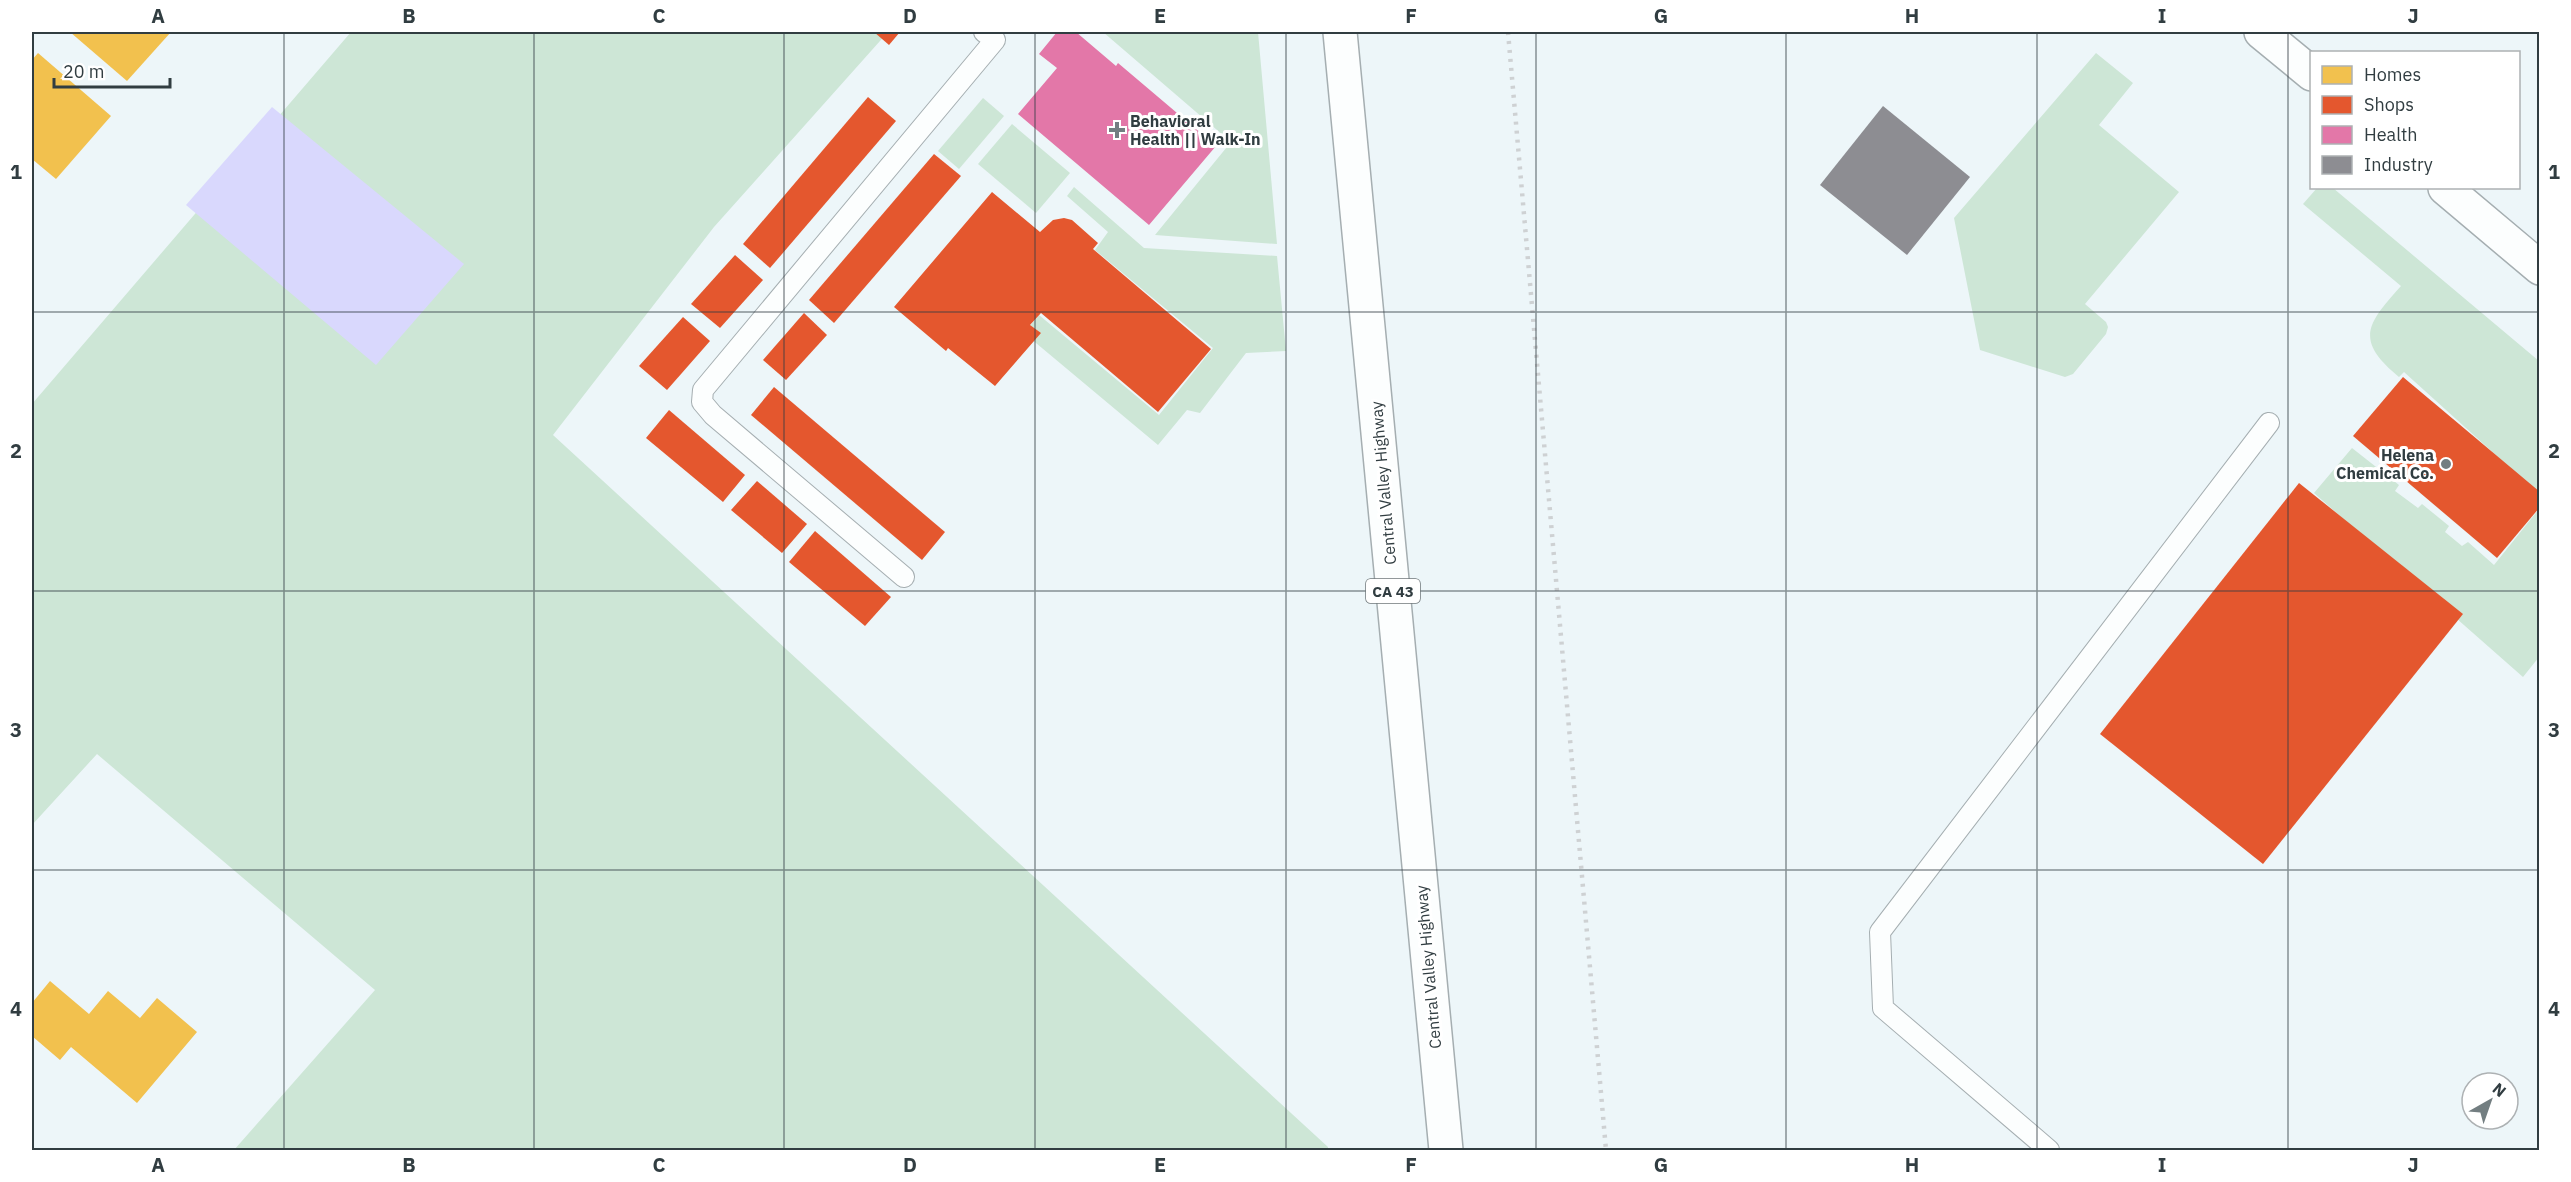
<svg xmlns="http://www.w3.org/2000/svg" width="2571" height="1182" font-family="'IBM Plex Sans',sans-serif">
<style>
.green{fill:#cde6d6}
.water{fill:#d9d8fd}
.homes{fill:#f2c14e}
.shops{fill:#e4572e}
.health{fill:#e377a8}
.industry{fill:#8d8d92}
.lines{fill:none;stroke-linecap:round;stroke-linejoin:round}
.lane-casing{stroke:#a5aeb1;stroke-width:22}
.street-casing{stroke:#a5aeb1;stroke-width:36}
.primary-casing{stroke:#a5aeb1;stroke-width:36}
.lane{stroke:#fcfefe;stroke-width:20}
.street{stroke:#fcfefe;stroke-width:33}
.primary{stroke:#fcfefe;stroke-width:33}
.rail{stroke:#ced1d3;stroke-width:4.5;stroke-dasharray:3 6;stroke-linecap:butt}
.grid{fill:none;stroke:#313d41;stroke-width:1.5;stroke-opacity:0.55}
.poi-dot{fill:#737e81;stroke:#fff;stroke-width:2}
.labels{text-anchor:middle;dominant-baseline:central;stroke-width:6;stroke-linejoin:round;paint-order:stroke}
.shield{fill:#fff;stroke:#6f777a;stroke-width:1.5}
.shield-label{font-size:15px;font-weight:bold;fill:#313d41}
.poi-label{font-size:16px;font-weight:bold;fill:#313d41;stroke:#fff;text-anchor:start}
.street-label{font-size:16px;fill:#313d41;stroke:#fff}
.neatline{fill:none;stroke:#313d41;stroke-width:2}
.grid-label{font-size:20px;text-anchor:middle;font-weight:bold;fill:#313d41}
</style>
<rect width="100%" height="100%" fill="#edf6f9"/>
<!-- green -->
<g class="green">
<path d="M 351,32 L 888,32 L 714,227 L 553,435 L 1328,1147 L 1328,1150 L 234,1150 L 375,990 L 97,754 L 32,825 L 32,404 Z"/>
<path d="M 1103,32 L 1258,32 L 1277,244 L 1155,235 L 1231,142 Z"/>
<path d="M 2096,53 L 2133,83 L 2099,125 L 2179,192 L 2085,304 L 2106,322 L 2108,327 L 2106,334 L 2073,374 L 2065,377 L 1980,350 L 1954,218 Z"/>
<path d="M 983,98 L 1004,116 L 959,169 L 938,151 Z"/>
<path d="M 1012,124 L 1070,173 L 1036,213 L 978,164 Z"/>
<path d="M 1074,187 L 1144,248 L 1277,256 L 1286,351 L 1246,353 L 1200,413 L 1187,410 L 1158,445 L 1024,333 L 1039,315 L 1159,415 L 1213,348 L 1095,250 L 1108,232 L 1067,196 Z"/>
<path d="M 2317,188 L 2333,188 L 2539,361 L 2539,494 L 2404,372 L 2399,377 C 2354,340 2367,324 2401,286 L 2303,204 Z"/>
<path d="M 2352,448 L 2399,485 L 2395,491 L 2418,508 L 2422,504 L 2449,526 L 2445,532 L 2462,546 L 2468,542 L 2494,565 L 2539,509 L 2539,657 L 2523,677 L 2314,493 Z"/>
</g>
<!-- water -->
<path class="water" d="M 272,107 L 464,264 L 376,365 L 186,205 Z"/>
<!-- homes -->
<g class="homes">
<path d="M 70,32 L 171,32 L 127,81 Z"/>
<path d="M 38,53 L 111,116 L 56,179 L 32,159 L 32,60 Z"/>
<path d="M 50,981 L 89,1014 L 108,991 L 140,1018 L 157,998 L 197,1032 L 137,1103 L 71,1047 L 60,1060 L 32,1036 L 32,1003 Z"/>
</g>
<!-- shops -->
<g class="shops">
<path d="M 874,32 L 900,32 L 889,45 Z"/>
<path d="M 868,97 L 896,121 L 770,268 L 743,244 Z"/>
<path d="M 934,154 L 961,176 L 834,323 L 809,300 Z"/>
<path d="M 992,192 L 1040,232 L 1053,220 L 1064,218 L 1072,220 L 1098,243 L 1093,249 L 1211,349 L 1158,412 L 1041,313 L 1030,325 L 1041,333 L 995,386 L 948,348 L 946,351 L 894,307 Z"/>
<path d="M 735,255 L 763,280 L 720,328 L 691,304 Z"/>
<path d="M 804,313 L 827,335 L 786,380 L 763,360 Z"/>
<path d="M 683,317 L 710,341 L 667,390 L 639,366 Z"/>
<path d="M 2403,377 L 2540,492 L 2540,507 L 2497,558 L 2353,436 Z"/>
<path d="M 774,387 L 945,532 L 922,560 L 751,415 Z"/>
<path d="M 669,410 L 745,475 L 723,502 L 646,438 Z"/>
<path d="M 757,481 L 807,524 L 782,553 L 731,510 Z"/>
<path d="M 2299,483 L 2463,614 L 2263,864 L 2100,734 Z"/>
<path d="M 815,531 L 891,597 L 865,626 L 789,562 Z"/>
</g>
<!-- health -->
<path class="health" d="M 1057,32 L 1076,32 L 1116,66 L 1118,63 L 1216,146 L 1149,225 L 1018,114 L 1057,68 L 1039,54 Z"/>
<!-- industry -->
<path class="industry" d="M 1883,106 L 1970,177 L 1907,255 L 1820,185 Z"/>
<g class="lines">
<defs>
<g id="lane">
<path d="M 904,577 L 713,415 L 702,402 L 703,390 L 995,40 L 984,32"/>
<path d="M 2049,1150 L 1883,1008 L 1880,932 L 2269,423"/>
</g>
<g id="street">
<path d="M 2261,32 L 2312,74"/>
<path d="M 2445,188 L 2540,268"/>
</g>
<path id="primary" d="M 1340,32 L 1446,1150"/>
</defs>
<!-- lane casing -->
<use href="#lane" class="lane-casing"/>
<!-- street casing -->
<use href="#street" class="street-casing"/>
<!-- primary casing -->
<use href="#primary" class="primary-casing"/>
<!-- lane -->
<use href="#lane" class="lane"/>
<!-- street -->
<use href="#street" class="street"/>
<!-- primary -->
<use href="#primary" class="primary"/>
<!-- rail -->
<path class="rail" d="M 1508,32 L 1606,1150"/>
</g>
<!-- grid -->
<path class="grid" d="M 284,32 L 284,1150M 534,32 L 534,1150M 784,32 L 784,1150M 1035,32 L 1035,1150M 1286,32 L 1286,1150M 1536,32 L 1536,1150M 1786,32 L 1786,1150M 2037,32 L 2037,1150M 2288,32 L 2288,1150M 32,312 L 2540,312M 32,591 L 2540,591M 32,870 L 2540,870"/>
<!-- markers -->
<g class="poi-dot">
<path d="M1114 121h6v6h6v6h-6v6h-6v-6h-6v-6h6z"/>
<circle cx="2446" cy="464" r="6"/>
</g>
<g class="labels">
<!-- shield labels -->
<rect class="shield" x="1366" y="579" width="54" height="24" rx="4.5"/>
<g class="shield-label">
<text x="1393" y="591">CA 43</text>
</g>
<!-- poi labels -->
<g class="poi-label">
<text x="1130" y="121">Behavioral<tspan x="1130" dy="18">Health || Walk-In</tspan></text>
<text x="2434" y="455" text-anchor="end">Helena<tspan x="2434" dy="18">Chemical Co.</tspan></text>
</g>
<!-- street labels -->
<g class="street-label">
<text transform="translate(1383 483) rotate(-95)">Central Valley Highway</text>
<text transform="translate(1428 967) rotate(-95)">Central Valley Highway</text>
</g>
</g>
<!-- border -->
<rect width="2571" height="1182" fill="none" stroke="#ffffff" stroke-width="66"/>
<!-- legend -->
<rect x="2310" y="51" width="210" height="138" fill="#ffffff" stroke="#adb1b3" stroke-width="1.5"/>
<rect x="2322" y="66" width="30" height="18" fill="#f2c14e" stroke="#adb1b3" stroke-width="1.5"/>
<text x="2364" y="81" font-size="18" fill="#313d41">Homes</text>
<rect x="2322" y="96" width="30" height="18" fill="#e4572e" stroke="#adb1b3" stroke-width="1.5"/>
<text x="2364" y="111" font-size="18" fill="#313d41">Shops</text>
<rect x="2322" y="126" width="30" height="18" fill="#e377a8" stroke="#adb1b3" stroke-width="1.5"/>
<text x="2364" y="141" font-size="18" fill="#313d41">Health</text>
<rect x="2322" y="156" width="30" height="18" fill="#8d8d92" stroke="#adb1b3" stroke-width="1.5"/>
<text x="2364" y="171" font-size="18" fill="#313d41">Industry</text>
<!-- north arrow -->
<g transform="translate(2490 1101) rotate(40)"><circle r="28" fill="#ffffff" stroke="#adb1b3" stroke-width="1.5"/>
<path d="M0-4.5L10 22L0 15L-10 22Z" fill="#737e81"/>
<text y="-9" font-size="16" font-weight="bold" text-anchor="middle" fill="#313d41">N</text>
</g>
<!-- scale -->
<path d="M54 78v9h116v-9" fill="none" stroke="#313d41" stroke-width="3"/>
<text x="63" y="78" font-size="18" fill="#313d41" stroke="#ffffff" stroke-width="4.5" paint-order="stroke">20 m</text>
<rect x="33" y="33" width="2505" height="1116" class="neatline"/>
<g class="grid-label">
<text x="158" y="23">A</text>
<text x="409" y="23">B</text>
<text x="659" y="23">C</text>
<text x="910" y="23">D</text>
<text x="1160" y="23">E</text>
<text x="1411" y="23">F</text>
<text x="1661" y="23">G</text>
<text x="1912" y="23">H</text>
<text x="2162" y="23">I</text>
<text x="2413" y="23">J</text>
<text x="16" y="179">1</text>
<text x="2554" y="179">1</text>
<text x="16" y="458">2</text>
<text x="2554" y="458">2</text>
<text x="16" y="737">3</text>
<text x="2554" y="737">3</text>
<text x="16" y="1016">4</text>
<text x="2554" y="1016">4</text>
<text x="158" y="1172">A</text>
<text x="409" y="1172">B</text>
<text x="659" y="1172">C</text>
<text x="910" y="1172">D</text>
<text x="1160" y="1172">E</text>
<text x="1411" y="1172">F</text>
<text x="1661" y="1172">G</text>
<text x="1912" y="1172">H</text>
<text x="2162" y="1172">I</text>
<text x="2413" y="1172">J</text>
</g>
</svg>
